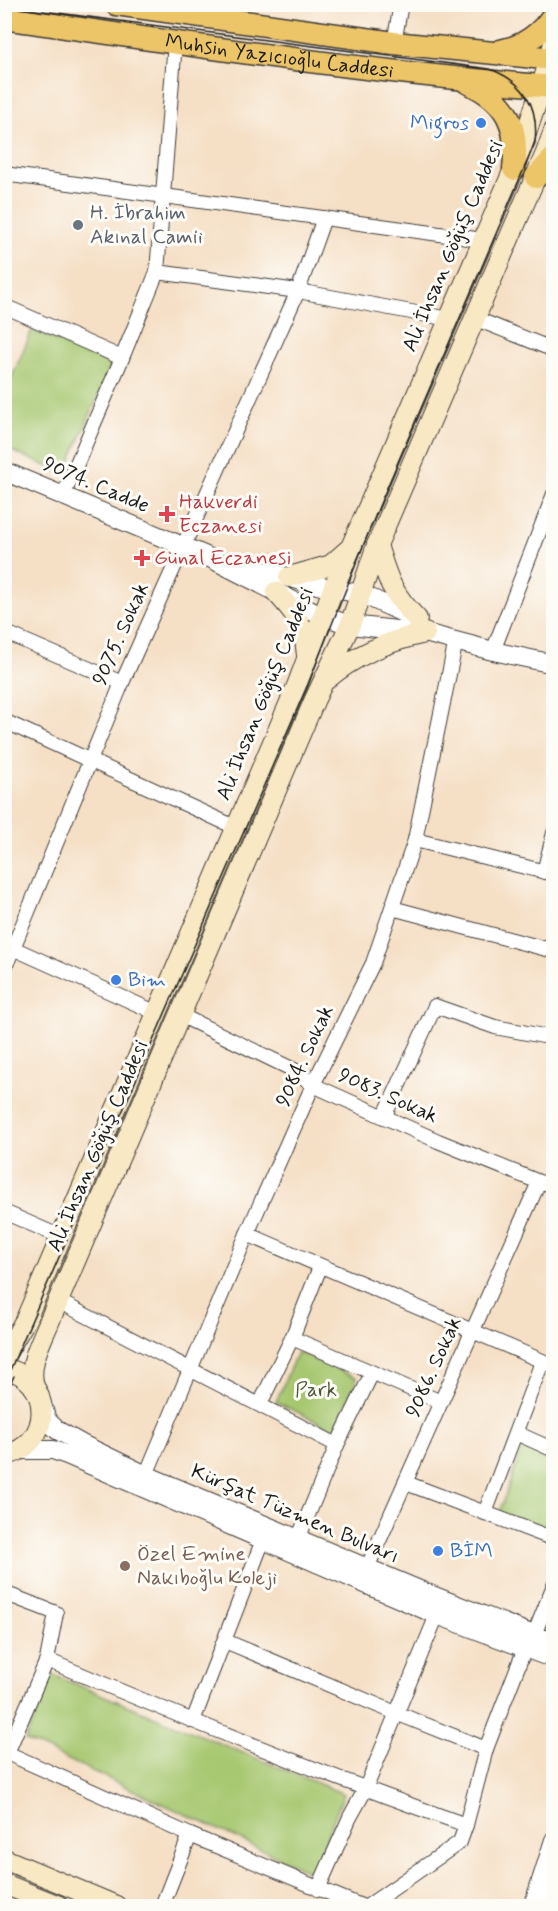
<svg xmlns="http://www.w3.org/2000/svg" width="558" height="1911" font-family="Mynerve,sans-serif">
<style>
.green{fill:#a7c871;stroke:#627246;stroke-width:1.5}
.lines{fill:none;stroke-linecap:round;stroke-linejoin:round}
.minor-casing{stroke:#3d3935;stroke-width:16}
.tertiary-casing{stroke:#3d3935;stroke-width:20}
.secondary-casing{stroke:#3d3935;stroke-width:22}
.primary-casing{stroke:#3d3935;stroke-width:25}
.minor{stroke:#fff;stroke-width:14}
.tertiary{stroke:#fff;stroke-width:18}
.secondary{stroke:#f8e8c3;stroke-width:20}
.primary{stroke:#edc569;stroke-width:22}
.tram{stroke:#1c1c1c;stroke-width:1.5}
.shop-dot{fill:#3f7fe0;stroke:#fdfcf7;stroke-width:2}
.worship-dot{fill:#6b7280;stroke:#fdfcf7;stroke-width:2}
.health-dot{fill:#e0444e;stroke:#fdfcf7;stroke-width:2}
.education-dot{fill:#8d6e63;stroke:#fdfcf7;stroke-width:2}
.labels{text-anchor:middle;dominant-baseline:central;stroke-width:6;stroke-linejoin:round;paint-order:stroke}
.street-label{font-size:21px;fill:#1c1c1c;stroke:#fdfcf7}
.shop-label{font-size:21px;fill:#366cbe;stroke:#fdfcf7;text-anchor:start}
.worship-label{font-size:21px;fill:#5b616d;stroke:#fdfcf7;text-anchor:start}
.health-label{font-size:21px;fill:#be3a42;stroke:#fdfcf7;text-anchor:start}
.park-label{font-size:21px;fill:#4d583a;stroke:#fdfcf7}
.education-label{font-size:21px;fill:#785e54;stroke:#fdfcf7;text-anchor:start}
</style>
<rect width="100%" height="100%" fill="#fdfcf7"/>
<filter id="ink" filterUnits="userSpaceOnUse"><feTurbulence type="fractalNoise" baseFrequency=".0167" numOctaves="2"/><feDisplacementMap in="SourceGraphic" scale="12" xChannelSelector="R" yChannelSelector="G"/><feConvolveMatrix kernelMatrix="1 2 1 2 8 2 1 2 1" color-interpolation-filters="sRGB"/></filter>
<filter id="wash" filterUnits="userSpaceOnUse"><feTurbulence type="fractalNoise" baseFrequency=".008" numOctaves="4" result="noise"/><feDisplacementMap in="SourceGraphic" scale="24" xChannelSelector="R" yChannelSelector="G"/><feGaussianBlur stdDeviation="1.35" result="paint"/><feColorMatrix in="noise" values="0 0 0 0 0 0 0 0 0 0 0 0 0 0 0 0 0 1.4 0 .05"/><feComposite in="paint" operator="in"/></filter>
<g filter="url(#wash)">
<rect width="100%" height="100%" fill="#f5dfc5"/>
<!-- green -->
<g class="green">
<path d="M 32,330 L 112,364 L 65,474 L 5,448 L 5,394 Z"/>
<path d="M 297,1352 L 357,1378 L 335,1430 L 276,1402 Z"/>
<path d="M 523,1445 L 553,1460 L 553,1533 L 499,1513 Z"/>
<path d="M 53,1675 L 344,1794 L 312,1873 L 25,1740 Z"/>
</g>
</g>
<g filter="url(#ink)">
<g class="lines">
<defs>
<g id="minor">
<path d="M 394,43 L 401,4"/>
<path d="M 4,174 L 483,240"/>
<path d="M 157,272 L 298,291 L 449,319"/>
<path d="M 4,306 L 122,358"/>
<path d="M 474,318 L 554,350"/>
<path d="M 63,496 L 122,358 L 157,272 L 175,42"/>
<path d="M 4,632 L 122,683"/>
<path d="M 493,651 L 554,494"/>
<path d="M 4,721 L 237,828"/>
<path d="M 415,840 L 554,874"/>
<path d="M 544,872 L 554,833"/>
<path d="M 392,908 L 554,951"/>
<path d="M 6,945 L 157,1013"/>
<path d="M 4,970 L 122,683 L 298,291 L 324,218"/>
<path d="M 180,1015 L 296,1071 L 313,1085 L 438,1141 L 539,1182 L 554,1185"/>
<path d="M 384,1117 L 435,1006 L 495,1027 L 554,1038"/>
<path d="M 4,1212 L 61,1237"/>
<path d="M 247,1234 L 554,1366"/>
<path d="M 58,1301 L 337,1445"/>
<path d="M 292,1338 L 441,1402"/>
<path d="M 260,1404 L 292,1338 L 320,1267"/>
<path d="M 516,1433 L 554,1450"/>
<path d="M 146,1475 L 247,1234 L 313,1085 L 373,963 L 415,840 L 456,640"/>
<path d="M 406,1483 L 554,1539"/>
<path d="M 485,1513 L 542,1362"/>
<path d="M 298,1539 L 337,1445 L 372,1373"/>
<path d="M 367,1568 L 539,1182"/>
<path d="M 4,1593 L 56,1613 L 47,1660 L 7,1753"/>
<path d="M 534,1635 L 554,1585"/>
<path d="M 225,1641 L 396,1713 L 486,1749"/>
<path d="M 47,1660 C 185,1719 324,1775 466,1825"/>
<path d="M 193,1721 L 263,1540"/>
<path d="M 4,1757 L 7,1753 L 190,1835 L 361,1906"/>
<path d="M 318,1889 L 350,1817 L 365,1790 L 437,1615"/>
<path d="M 162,1906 L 190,1835"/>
<path d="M 368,1906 L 460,1842 L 466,1825 L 486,1749 L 525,1648"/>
</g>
<g id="tertiary">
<path d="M 4,471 L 204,555 L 323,616 L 350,625 L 425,633 L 493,651 L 554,664"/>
<path d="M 237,564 L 333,589 L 362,594 L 416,619"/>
<path d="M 41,1401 L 47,1420 L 57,1430 L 82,1444 L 146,1475 L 422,1591 L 554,1643"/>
<path d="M 21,1450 L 53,1450 L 67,1455 L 437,1615 L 554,1659"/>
<path d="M 533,1906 L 554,1840"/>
<path d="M 548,1906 L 554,1889"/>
</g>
<g id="secondary">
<path d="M 377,545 C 387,578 392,594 417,619"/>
<path d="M 289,577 L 331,565 L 348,550"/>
<path d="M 276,592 C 297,615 304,623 307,655"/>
<path d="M 327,679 C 356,654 388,641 425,633"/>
<path d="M 4,1357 L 26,1319 L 297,686 L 333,589 L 514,169 L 542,86 L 554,43"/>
<path d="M 4,1369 C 54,1376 54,1447 4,1455"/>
<path d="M 34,1387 C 28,1366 39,1346 47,1327 L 315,699 L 350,625 L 377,545 L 546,153 L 554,131"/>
<path d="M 4,1859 L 116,1906"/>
<path d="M 4,1884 L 59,1906"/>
</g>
<g id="primary">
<path d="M 116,4 L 394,43 L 554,59"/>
<path id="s1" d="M 4,18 C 187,44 370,73 554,87"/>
<path d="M 500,51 C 522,47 542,34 554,14"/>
<path d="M 467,82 C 508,101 519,126 514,169"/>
<path d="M 536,177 L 554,158"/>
</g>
</defs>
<!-- minor casing -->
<use href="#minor" class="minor-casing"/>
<!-- tertiary casing -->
<use href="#tertiary" class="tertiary-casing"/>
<!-- secondary casing -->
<use href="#secondary" class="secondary-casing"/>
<!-- primary casing -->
<use href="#primary" class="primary-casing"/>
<!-- minor -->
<use href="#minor" class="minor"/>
<!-- tertiary -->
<use href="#tertiary" class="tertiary"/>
<!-- secondary -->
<use href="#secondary" class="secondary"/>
<!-- primary -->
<use href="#primary" class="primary"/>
<!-- tram -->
<g class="tram">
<path d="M 4,6 L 490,69 C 525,82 539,106 535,143 L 380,504 L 308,684 L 4,1384"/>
<path d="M 4,1398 L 14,1376"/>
</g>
</g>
</g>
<!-- markers -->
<g class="shop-dot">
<circle cx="481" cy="123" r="6"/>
<circle cx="116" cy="980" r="6"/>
<circle cx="438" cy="1551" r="6"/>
</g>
<circle class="worship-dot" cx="78" cy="225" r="6"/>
<g class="health-dot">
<path d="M164 505h6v6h6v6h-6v6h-6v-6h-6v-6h6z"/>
<path d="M139 549h6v6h6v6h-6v6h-6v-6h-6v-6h6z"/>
</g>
<circle class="education-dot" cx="125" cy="1566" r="6"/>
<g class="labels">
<!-- street labels -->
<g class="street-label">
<text stroke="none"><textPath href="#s1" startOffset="278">Muhsin Yazıcıoğlu Caddesi</textPath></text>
<text transform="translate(453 246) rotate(-67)">Ali İhsan Göğüş Caddesi</text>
<text transform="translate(96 485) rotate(23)">9074. Cadde</text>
<text transform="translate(121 634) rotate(-66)">9075. Sokak</text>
<text transform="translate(265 694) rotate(-68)">Ali İhsan Göğüş Caddesi</text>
<text transform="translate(305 1056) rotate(-65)">9084. Sokak</text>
<text transform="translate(388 1096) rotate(24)">9083. Sokak</text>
<text transform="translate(98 1146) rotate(-67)">Ali İhsan Göğüş Caddesi</text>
<text transform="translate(434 1367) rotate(-66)">9086. Sokak</text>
<text transform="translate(295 1514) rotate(23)">Kürşat Tüzmen Bulvarı</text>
</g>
<!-- shop labels -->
<g class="shop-label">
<text x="469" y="123" text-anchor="end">Migros</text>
<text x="128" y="980">Bim</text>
<text x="450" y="1551">BİM</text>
</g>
<!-- worship labels -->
<g class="worship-label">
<text x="90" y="213">H. İbrahim<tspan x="90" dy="24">Akınal Camii</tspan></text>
</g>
<!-- health labels -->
<g class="health-label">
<text x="179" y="502">Hakverdi<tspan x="179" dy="24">Eczanesi</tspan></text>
<text x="154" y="558">Günal Eczanesi</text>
</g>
<!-- park labels -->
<g class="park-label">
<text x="316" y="1390">Park</text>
</g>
<!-- education labels -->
<g class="education-label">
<text x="137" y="1554">Özel Emine<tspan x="137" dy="24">Nakıboğlu Koleji</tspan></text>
</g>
</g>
<!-- margin -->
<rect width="558" height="1911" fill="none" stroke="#fdfcf7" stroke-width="24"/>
</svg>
